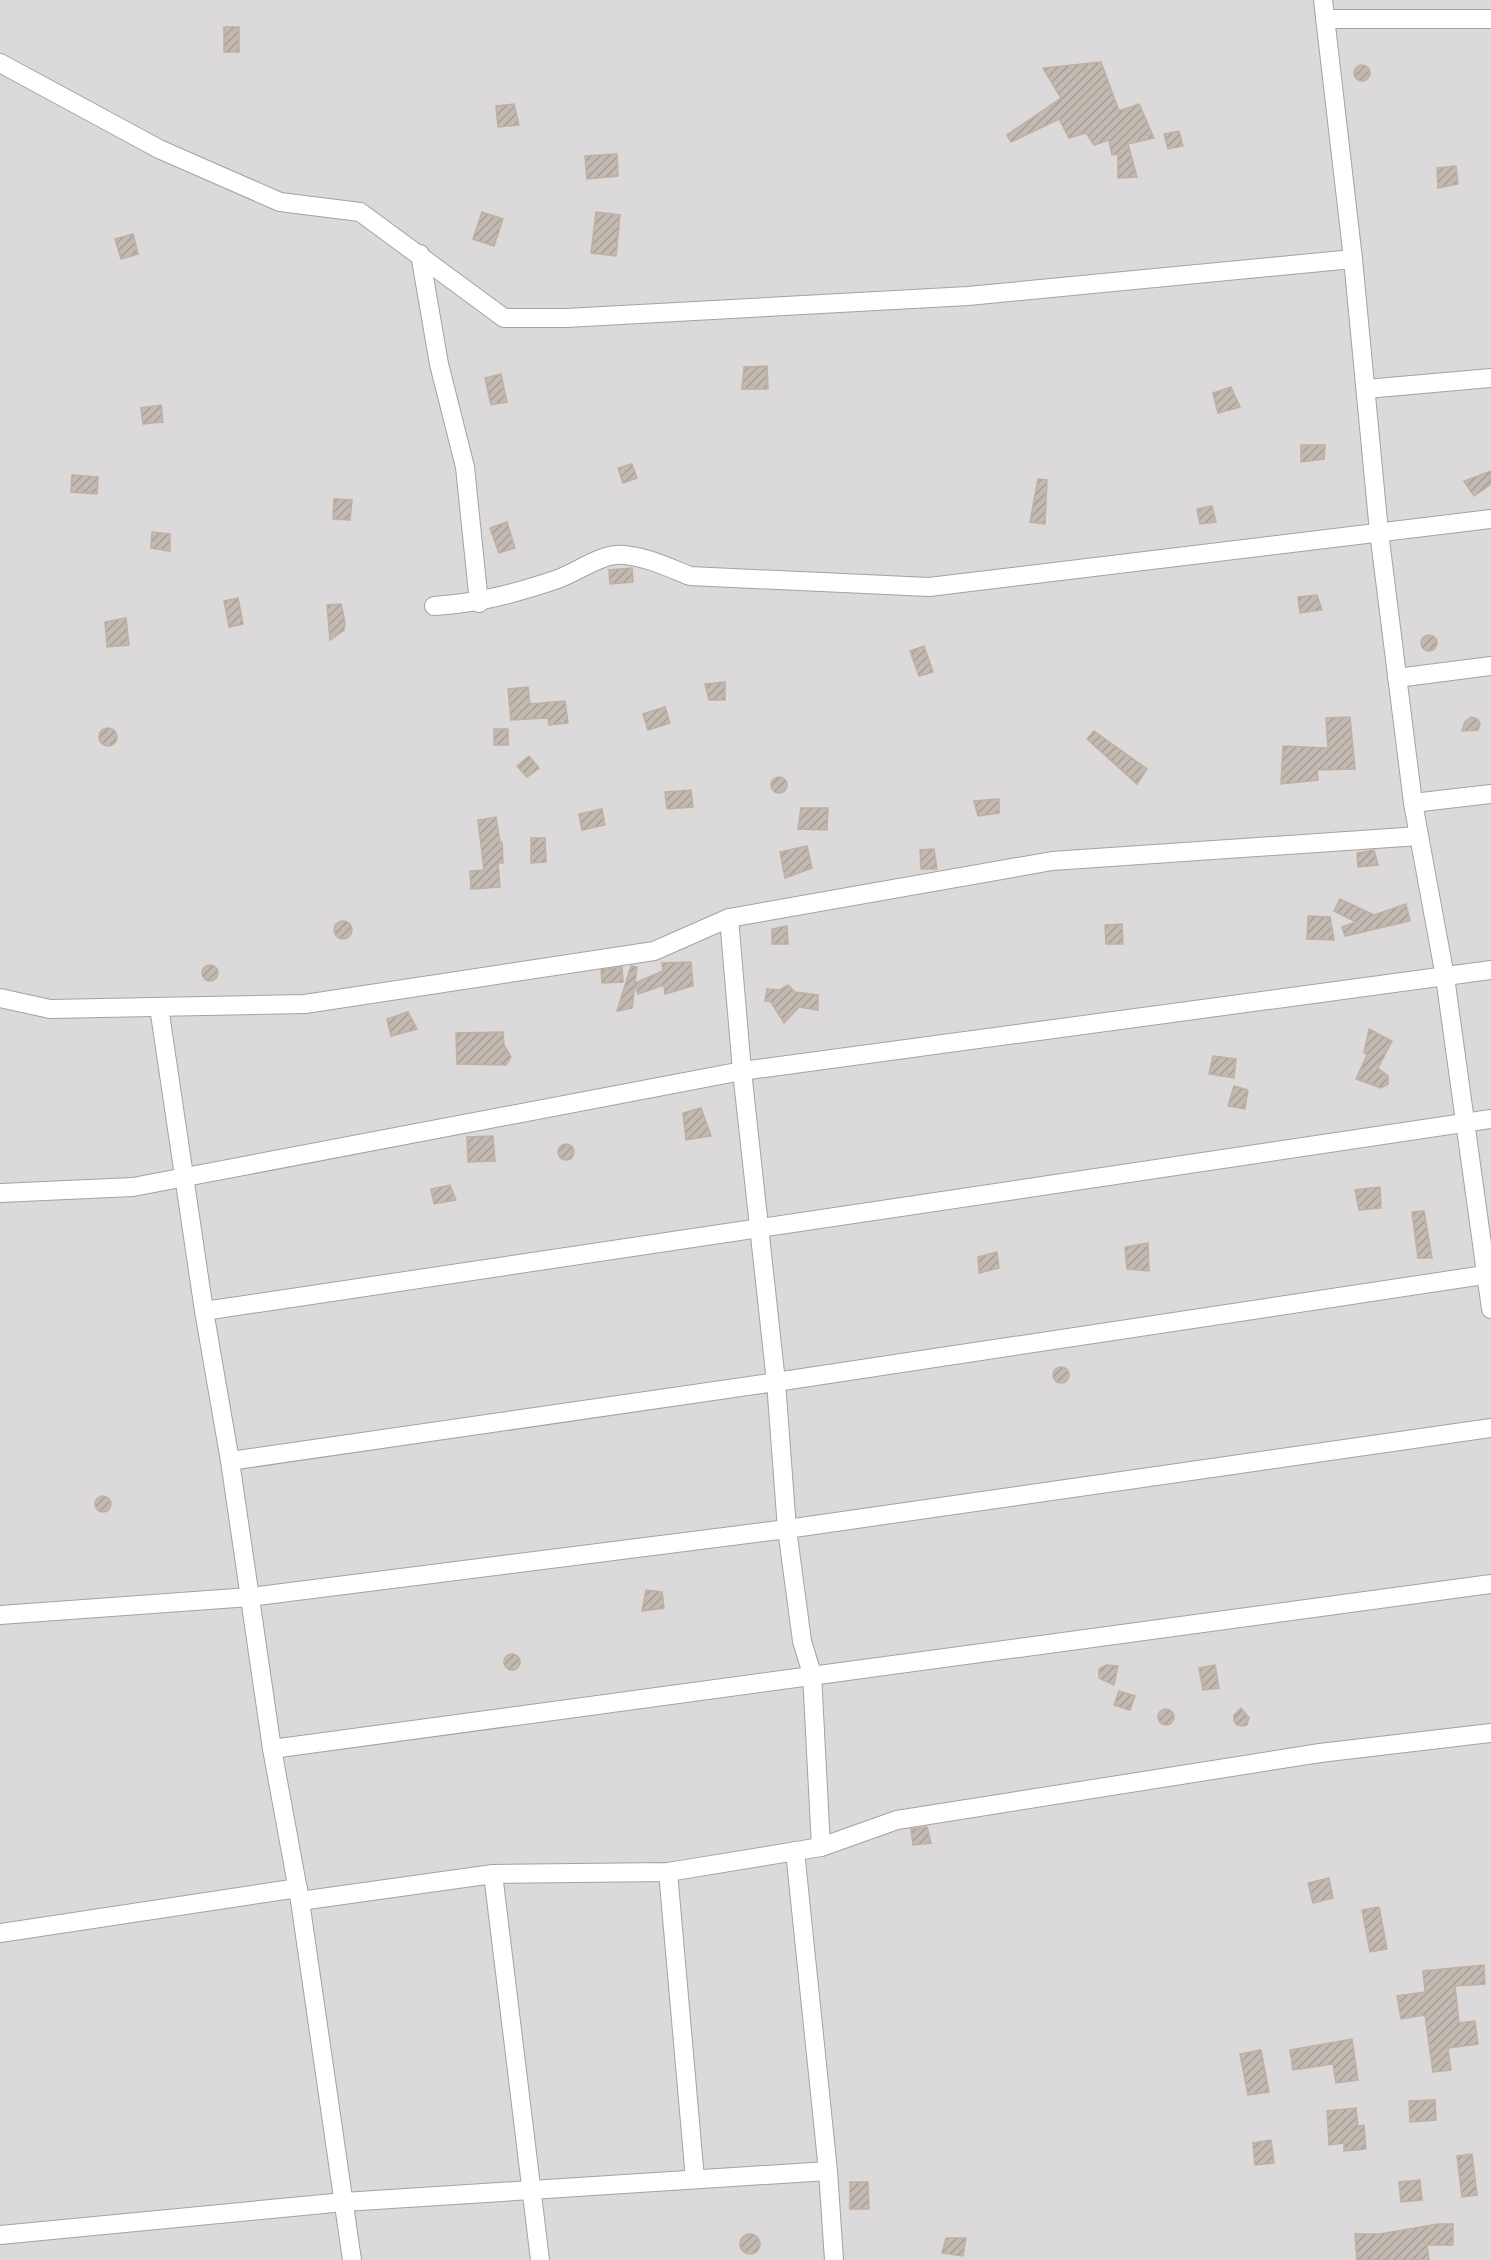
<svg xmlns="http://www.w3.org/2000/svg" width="1491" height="2260" font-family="'Asap Condensed',sans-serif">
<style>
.residential{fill:#dbd9d9}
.building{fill:url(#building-hatch);stroke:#c1afa3;stroke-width:1.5}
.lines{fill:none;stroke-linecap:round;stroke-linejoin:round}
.street-casing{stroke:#a3a3a3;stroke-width:20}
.street{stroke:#fff;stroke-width:18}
</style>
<defs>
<pattern id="building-hatch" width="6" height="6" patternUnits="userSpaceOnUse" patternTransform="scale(1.5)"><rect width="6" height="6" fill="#c2b9b1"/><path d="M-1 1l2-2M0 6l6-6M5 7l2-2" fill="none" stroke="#a69e98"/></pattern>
</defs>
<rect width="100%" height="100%" fill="#efeae1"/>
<!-- residential -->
<rect class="residential" x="0" y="0" width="1491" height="2260"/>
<!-- building -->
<g class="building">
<rect x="224" y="27" width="15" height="25"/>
<path d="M 1101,62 L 1119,111 L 1139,104 L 1154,138 L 1128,144 L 1137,177 L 1118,178 L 1118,154 L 1112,155 L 1109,140 L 1094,145 L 1086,133 L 1069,138 L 1059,119 L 1011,142 L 1007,135 L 1061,98 L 1043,68 Z"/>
<circle cx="1362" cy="73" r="8"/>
<path d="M 514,104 L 519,125 L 498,127 L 496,106 Z"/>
<path d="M 1179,131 L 1183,146 L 1168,149 L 1164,134 Z"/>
<path d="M 617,154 L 618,176 L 587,179 L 585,156 Z"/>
<path d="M 1456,166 L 1458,184 L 1438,188 L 1437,168 Z"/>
<path d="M 482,212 L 503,219 L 494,246 L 473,239 Z"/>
<path d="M 596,212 L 620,215 L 616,256 L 591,253 Z"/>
<path d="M 133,234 L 138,254 L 121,259 L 115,239 Z"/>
<path d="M 767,366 L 768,389 L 742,389 L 744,367 Z"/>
<path d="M 501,374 L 507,402 L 491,405 L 485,378 Z"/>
<path d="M 1231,387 L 1240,407 L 1218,413 L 1213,393 Z"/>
<path d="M 161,405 L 163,422 L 143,424 L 141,408 Z"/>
<path d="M 1301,445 L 1325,445 L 1324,459 L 1301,462 Z"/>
<path d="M 632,464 L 637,478 L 623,483 L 618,468 Z"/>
<path d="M 1491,471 L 1491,484 L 1474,496 L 1464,481 Z"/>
<path d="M 72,475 L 98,477 L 97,494 L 71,492 Z"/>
<path d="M 1038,479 L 1047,480 L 1045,524 L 1030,522 Z"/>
<path d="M 334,499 L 352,500 L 350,520 L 333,519 Z"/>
<path d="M 1212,506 L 1216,522 L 1200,524 L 1197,509 Z"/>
<path d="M 507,522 L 515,548 L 499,553 L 490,528 Z"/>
<path d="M 152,532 L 170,534 L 170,551 L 151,548 Z"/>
<path d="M 632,568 L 633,582 L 610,584 L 609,570 Z"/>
<path d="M 1317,595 L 1322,610 L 1300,613 L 1298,597 Z"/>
<path d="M 238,598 L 243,624 L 229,627 L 224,601 Z"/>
<path d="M 341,604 L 345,622 L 344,630 L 330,640 L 327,605 Z"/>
<path d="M 126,618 L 129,645 L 107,647 L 105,622 Z"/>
<circle cx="1429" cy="643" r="8"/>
<path d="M 924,646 L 933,672 L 919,676 L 910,651 Z"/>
<path d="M 725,682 L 725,700 L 709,700 L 705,684 Z"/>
<path d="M 528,687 L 530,704 L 565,701 L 568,723 L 549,725 L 548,718 L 511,720 L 508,689 Z"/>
<path d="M 665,707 L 670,723 L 648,730 L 643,714 Z"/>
<path d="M 1350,717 L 1355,769 L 1317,770 L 1318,780 L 1281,784 L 1283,746 L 1328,748 L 1326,718 Z"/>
<path d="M 1471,717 L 1477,719 L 1480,723 L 1478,730 L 1462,731 L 1465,722 Z"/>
<circle cx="108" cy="737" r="9"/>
<rect x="494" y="729" width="14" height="16"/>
<path d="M 1094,731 L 1147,769 L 1137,784 L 1087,739 Z"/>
<path d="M 529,756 L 539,768 L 527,777 L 517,766 Z"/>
<circle cx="779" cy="785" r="8"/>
<path d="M 691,790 L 693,807 L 667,809 L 665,792 Z"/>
<path d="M 999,799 L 999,813 L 978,816 L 974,801 Z"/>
<path d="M 801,808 L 828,808 L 827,830 L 798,829 Z"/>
<path d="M 602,809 L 605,825 L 582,830 L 579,814 Z"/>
<path d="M 496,817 L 500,842 L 502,842 L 503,863 L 498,863 L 500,887 L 471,889 L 470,871 L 484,870 L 478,820 Z"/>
<path d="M 531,838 L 545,838 L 546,862 L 531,863 Z"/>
<path d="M 807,846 L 812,868 L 785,878 L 780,852 Z"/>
<path d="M 934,849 L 937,869 L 921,869 L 920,850 Z"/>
<path d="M 1374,850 L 1378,865 L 1358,867 L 1357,853 Z"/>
<path d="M 1340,899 L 1374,915 L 1406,904 L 1410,921 L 1345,936 L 1342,927 L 1356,922 L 1334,911 Z"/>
<path d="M 1308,916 L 1330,917 L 1334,940 L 1307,939 Z"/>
<circle cx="343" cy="930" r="9"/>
<path d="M 1122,924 L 1123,944 L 1106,944 L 1105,925 Z"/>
<path d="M 787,926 L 788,944 L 772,944 L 772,929 Z"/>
<path d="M 691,962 L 693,986 L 665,994 L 664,985 L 638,994 L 635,985 L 632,1008 L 617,1011 L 631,966 L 637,967 L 635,983 L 663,971 L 662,963 Z"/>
<circle cx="210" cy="973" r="8"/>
<path d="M 622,967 L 623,982 L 602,983 L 601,970 Z"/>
<path d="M 788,985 L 795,992 L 818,995 L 818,1010 L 799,1007 L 784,1023 L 771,1002 L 765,1001 L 767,989 L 780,990 Z"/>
<path d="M 408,1012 L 417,1029 L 391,1036 L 387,1019 Z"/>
<path d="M 1369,1029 L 1392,1041 L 1378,1068 L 1388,1076 L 1388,1084 L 1381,1088 L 1356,1079 L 1367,1055 L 1364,1053 Z"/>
<path d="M 503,1032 L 504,1045 L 511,1057 L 506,1065 L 457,1064 L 456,1033 Z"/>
<path d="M 1213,1056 L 1236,1059 L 1234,1078 L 1209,1074 Z"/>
<path d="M 1234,1086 L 1248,1090 L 1245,1109 L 1228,1106 Z"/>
<path d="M 701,1108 L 711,1136 L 686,1140 L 683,1113 Z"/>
<path d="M 493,1136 L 495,1161 L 468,1162 L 467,1137 Z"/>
<circle cx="566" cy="1152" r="8"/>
<path d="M 450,1185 L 456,1200 L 434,1204 L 431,1189 Z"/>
<path d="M 1380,1187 L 1381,1208 L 1359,1210 L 1355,1190 Z"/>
<path d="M 1424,1211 L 1432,1258 L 1418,1258 L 1412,1212 Z"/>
<path d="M 1148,1243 L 1149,1271 L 1127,1269 L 1125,1247 Z"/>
<path d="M 997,1252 L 999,1268 L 979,1273 L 978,1257 Z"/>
<circle cx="1061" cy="1375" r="8"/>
<circle cx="103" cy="1504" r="8"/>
<path d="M 646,1590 L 662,1592 L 664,1608 L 642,1611 Z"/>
<circle cx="512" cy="1662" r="8"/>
<path d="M 1106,1665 L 1118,1666 L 1114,1685 L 1099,1678 L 1099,1669 Z"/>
<path d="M 1215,1665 L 1219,1688 L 1203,1690 L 1199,1668 Z"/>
<path d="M 1119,1691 L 1135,1696 L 1130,1710 L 1114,1705 Z"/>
<path d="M 1241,1708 L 1249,1718 L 1247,1725 L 1243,1726 L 1237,1725 L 1234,1721 L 1234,1715 Z"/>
<circle cx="1166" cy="1717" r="8"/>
<path d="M 927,1827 L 931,1843 L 913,1845 L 911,1829 Z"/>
<path d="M 1329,1878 L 1333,1898 L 1313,1903 L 1308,1883 Z"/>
<path d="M 1379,1907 L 1387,1949 L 1370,1952 L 1362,1910 Z"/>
<path d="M 1484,1965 L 1485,1984 L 1455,1986 L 1459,2023 L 1475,2021 L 1478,2044 L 1448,2048 L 1451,2070 L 1433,2072 L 1425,2015 L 1401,2019 L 1397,1996 L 1425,1992 L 1423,1971 Z"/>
<path d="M 1352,2039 L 1358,2080 L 1336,2083 L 1333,2064 L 1293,2070 L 1290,2050 Z"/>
<path d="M 1261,2050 L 1269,2092 L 1248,2095 L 1240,2054 Z"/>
<path d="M 1435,2100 L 1436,2120 L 1410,2122 L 1409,2101 Z"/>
<path d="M 1356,2108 L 1358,2126 L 1364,2125 L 1366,2149 L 1344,2151 L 1344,2143 L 1329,2145 L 1327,2111 Z"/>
<path d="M 1271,2140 L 1274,2163 L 1255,2165 L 1253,2143 Z"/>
<path d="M 1472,2154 L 1477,2195 L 1462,2197 L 1457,2156 Z"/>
<path d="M 1420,2180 L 1422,2200 L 1401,2202 L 1399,2182 Z"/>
<path d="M 850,2182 L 868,2182 L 869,2209 L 850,2209 Z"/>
<path d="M 1438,2224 L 1453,2224 L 1453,2245 L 1427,2245 L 1429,2260 L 1357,2260 L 1355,2234 L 1380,2234 Z"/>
<circle cx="750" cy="2244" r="10"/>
<path d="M 946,2238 L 966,2238 L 963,2256 L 942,2253 Z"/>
</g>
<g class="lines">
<defs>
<g id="street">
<path d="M 1323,0 L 1353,259 L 1379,532 L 1413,803 L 1445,977 L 1491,1309"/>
<path d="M 1325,19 L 1491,19"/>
<path d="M 0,63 L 159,149 L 280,202 L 360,212 L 504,318 L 566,318 L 968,296 L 1353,259"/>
<path d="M 420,254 L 439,364 L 465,467 L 479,603"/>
<path d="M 1366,389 L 1491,378"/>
<path d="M 434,606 C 479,603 513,594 555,580 C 577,573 600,553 624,555 C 647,557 670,568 690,576 L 929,587 L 1491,519"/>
<path d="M 1397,678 L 1491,666"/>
<path d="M 1413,803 L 1491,794"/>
<path d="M 729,918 L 742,1071 L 776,1382 L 787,1529 L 802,1641 L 812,1674 L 821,1847"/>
<path d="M 0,998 L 50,1009 L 305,1004 L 654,951 L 729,918 L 1052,861 L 1419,836"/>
<path d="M 159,1007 L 204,1311 L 230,1461 L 272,1749 L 300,1901 L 352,2260"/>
<path d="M 0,1193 L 133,1187 L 742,1071 L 1491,970"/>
<path d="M 204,1311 L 1491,1119"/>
<path d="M 230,1461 L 776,1382 L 1491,1274"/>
<path d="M 0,1615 L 250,1597 L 787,1529 L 1491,1428"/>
<path d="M 272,1749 L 1491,1584"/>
<path d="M 668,1872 L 695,2179"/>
<path d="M 493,1874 L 540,2260"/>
<path d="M 300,1901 L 493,1874 L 668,1872 L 821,1847 L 897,1820 L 1320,1753 L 1491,1733"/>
<path d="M 0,1933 L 298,1888"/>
<path d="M 828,2171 L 834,2260"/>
<path d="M 0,2235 L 344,2202 L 828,2171 L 795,1851"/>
</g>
</defs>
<!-- street casing -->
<use href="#street" class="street-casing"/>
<!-- street -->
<use href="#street" class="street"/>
</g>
</svg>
